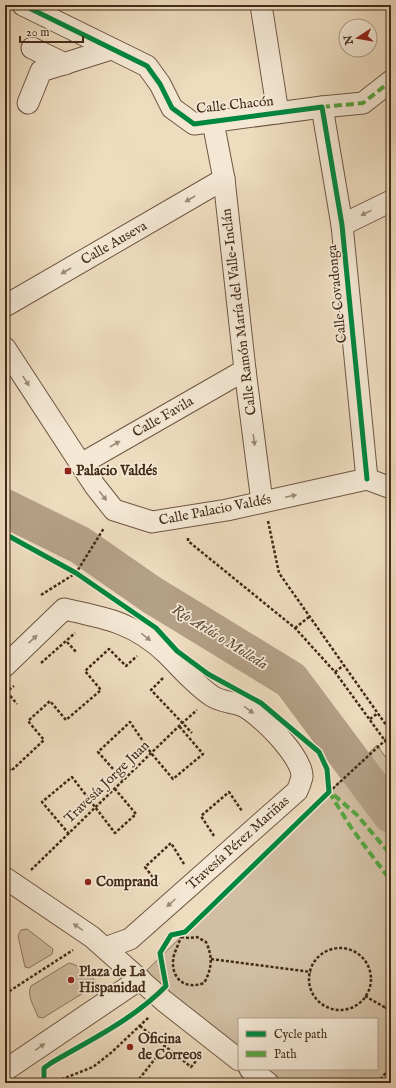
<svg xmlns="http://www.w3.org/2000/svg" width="396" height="1088" font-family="'IM FELL English',serif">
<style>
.green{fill:#d1bea3;stroke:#8a745e}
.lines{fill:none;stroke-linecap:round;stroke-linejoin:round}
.river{stroke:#b4a087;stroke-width:38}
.minor-casing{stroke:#6e5742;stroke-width:23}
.path{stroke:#432b19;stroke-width:2.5;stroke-dasharray:3 2;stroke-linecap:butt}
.minor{stroke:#f4e8d5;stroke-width:21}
.quiet{stroke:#55a440;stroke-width:4;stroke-dasharray:8 4;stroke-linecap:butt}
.cycleway-casing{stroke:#f4e8d5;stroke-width:8}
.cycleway{stroke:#00873e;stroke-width:5}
.oneway{fill:#9c8a77}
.poi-dot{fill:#8f2418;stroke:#f4e8d5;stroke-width:1.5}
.labels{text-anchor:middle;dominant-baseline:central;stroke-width:3.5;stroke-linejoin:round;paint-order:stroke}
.street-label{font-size:14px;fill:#432b19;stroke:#f4e8d5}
.poi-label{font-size:14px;font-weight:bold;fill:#432b19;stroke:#f4e8d5;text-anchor:start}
.water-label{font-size:15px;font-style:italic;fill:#5f4834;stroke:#f4e8d5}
</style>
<rect width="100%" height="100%" fill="#eedcbf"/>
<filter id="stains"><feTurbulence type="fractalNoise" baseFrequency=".005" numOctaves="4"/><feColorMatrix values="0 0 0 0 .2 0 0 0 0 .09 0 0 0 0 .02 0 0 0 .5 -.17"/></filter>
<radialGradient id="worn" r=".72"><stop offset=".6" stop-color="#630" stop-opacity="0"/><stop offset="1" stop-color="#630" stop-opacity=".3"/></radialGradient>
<!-- green -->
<g class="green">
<path d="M 377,745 L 391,765 L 391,1083 L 268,1083 L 253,1069 L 377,1069 L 377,1019 L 239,1019 L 239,1057 L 144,973 Z"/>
<path d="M 27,929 L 53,949 L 52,954 L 29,968 L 25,967 L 18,936 L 21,930 Z"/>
<path d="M 69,963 C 77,964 96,977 96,985 L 43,1018 L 38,1017 C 35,1008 26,995 31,986 Z"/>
</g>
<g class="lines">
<!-- river -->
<path class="river" d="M 5,508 L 80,545 L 152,595 L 291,680 L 391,814"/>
<defs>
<g id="minor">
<path d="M 23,5 L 147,66 L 160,84 L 172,108 L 194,124 L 322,107 L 363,103 L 391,81"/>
<path d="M 261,5 L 278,113"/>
<path d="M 32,48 L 65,64"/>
<path d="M 28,103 L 41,71 L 111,49"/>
<path d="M 322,107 L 342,225 L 367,479"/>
<path d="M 213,122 L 224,179 L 245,370 L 262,502"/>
<path d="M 342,225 L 391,201"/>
<path d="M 5,306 L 224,179"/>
<path d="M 5,348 L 95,486 L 114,510 L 152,522 L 227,510 L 367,479"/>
<path d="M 81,464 L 245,370"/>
<path d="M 367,479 L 391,488"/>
<path d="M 5,666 L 64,609 C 106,618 135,623 167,654 C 182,669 194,684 212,696 C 221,702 233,702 243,706 C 260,714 303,757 302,777 C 301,781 299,787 297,791 L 130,939 L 105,948"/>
<path d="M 5,878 L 92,937 L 164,1001 L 239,1060"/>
<path d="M 7,1069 L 140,979"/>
<path d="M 250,1069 L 268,1083"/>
</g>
</defs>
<!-- minor casing -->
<use href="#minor" class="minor-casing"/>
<!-- path -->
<g class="path">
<path d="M 268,521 L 279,573 L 391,732"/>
<path d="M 188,538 L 188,541 L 295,628 L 335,672 L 391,749"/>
<path d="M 41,595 L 76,573 L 104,528"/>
<path d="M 295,628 L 309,617"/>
<path d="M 67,642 L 77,653"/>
<path d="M 41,663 L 75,633"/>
<path d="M 335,672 L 344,665"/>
<path d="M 163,678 L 151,690 L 192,733"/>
<path d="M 7,692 L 17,704"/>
<path d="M 5,693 L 14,686"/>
<path d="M 370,719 L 378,713"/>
<path d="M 5,765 L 11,771 L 44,740 L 28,721 L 50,701 L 66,720 L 101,690 L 85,671 L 109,649 L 126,666 L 137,656"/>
<path d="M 123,780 L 98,752 L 130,722 L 151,753 L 173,779 L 203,754 L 179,726"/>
<path d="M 329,792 L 391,735"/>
<path d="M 69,834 L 42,802 L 72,777 L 115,833 L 136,814 L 115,789"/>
<path d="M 214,836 L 201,816 L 229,792 L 242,811"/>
<path d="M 31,870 L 179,726 L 197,710"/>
<path d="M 159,885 L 145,867 L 171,843 L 184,864"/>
<path d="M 181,937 L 189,938 L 197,937 L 206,942 C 213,957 212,969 204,983 C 183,991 169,976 174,955 C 176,949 179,943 181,937 Z"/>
<circle cx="340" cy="979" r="31"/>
<path d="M 211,959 L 311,972"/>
<path d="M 5,994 L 73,950"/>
<path d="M 365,996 L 386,1008"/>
<path d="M 391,999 L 386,1008 L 391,1013"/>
<path d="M 140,1026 L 191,1067 L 201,1055"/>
<path d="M 52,1083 L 93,1067 L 112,1052 L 149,1017"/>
<path d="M 136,1083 L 165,1046"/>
<path d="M 377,1083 L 391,1067"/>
</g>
<!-- minor -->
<use href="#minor" class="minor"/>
<!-- quiet -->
<g class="quiet">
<path d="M 322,107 L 363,103 L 391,81"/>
<path d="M 329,792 L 352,829 L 391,881"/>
<path d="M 334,795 L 357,815 L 391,855"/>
</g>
<defs>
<g id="cycleway">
<path d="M 23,5 L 147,66 L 160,84 L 172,108 L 194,124 L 322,107 L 342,225 L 367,479"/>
<path d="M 5,534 L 76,573 L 156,628 L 177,651 L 208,674 L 261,703 L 319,752 L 327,769 L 329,792 L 185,932 L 171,935 L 160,953 L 166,986 C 134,1019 90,1040 51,1063 L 44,1068 L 44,1083"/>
</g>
</defs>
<!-- cycleway casing -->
<use href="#cycleway" class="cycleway-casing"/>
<!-- cycleway -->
<use href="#cycleway" class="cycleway"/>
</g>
<!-- one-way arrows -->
<defs><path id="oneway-solid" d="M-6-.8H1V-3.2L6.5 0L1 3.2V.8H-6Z"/></defs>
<g class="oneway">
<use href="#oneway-solid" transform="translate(190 199) rotate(150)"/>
<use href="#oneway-solid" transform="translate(366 213) rotate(154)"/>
<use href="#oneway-solid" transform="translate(66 271) rotate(150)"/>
<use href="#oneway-solid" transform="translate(26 381) rotate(57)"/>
<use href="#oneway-solid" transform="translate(254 440) rotate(82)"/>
<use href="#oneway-solid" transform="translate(115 444) rotate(-30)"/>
<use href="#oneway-solid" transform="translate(103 496) rotate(52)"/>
<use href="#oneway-solid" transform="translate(291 496) rotate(-12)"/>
<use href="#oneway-solid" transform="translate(146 637) rotate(37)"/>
<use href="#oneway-solid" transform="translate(33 639) rotate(-43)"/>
<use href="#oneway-solid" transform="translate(249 710) rotate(36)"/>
<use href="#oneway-solid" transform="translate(171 903) rotate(138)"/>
<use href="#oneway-solid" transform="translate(78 927) rotate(-145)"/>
<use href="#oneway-solid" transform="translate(40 1047) rotate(-34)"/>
</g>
<!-- markers -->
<g class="poi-dot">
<rect x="64" y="467" width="8" height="8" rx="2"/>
<circle cx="88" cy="882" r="4"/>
<circle cx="71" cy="980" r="4"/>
<circle cx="130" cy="1047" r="4"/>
</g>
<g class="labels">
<!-- street labels -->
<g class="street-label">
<text transform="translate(235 105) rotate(-6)">Calle Chacón</text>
<text transform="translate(114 243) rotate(-30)">Calle Auseva</text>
<text transform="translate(337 294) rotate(-96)">Calle Covadonga</text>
<text transform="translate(239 312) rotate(-97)">Calle Ramón María del Valle-Inclán</text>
<text transform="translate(163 417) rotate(-30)">Calle Favila</text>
<text transform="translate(215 510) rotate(-11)">Calle Palacio Valdés</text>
<text transform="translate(107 782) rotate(-44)">Travesía Jorge Juan</text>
<text transform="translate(238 843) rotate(-42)">Travesía Pérez Mariñas</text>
</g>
<!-- poi labels -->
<g class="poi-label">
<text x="76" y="471">Palacio Valdés</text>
<text x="96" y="882">Comprand</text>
<text x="79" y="972">Plaza de La<tspan x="79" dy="16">Hispanidad</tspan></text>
<text x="138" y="1039">Oficina<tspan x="138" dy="16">de Correos</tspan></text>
</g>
<!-- water labels -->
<g class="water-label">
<text transform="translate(220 637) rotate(32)">Río Arlós o Molleda</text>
</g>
</g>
<!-- margin -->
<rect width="396" height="1088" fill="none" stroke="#eedcbf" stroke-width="20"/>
<rect x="6" y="6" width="384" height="1076" fill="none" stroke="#432b19" stroke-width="2"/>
<rect x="10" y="10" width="376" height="1068" fill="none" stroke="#432b19"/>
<!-- legend -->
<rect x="238" y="1018" width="140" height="52" fill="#f4e8d5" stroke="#ad9c8a"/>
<rect x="246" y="1031" width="20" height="6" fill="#00873e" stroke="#ad9c8a"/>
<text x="274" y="1038" font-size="12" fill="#432b19">Cycle path</text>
<rect x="246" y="1051" width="20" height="6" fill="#55a440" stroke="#ad9c8a"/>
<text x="274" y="1058" font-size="12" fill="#432b19">Path</text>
<!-- north arrow -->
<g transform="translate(358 38) rotate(258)"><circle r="19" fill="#f4e8d5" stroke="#ad9c8a"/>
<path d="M0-3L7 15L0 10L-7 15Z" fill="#8f2418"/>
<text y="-6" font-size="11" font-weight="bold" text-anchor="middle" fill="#432b19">N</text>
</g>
<!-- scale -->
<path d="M20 36v6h63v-6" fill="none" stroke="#432b19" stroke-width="2"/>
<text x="26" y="36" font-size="12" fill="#432b19" stroke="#f4e8d5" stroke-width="3" paint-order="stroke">20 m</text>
<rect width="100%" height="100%" filter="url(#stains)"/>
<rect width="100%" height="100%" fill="url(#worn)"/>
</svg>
